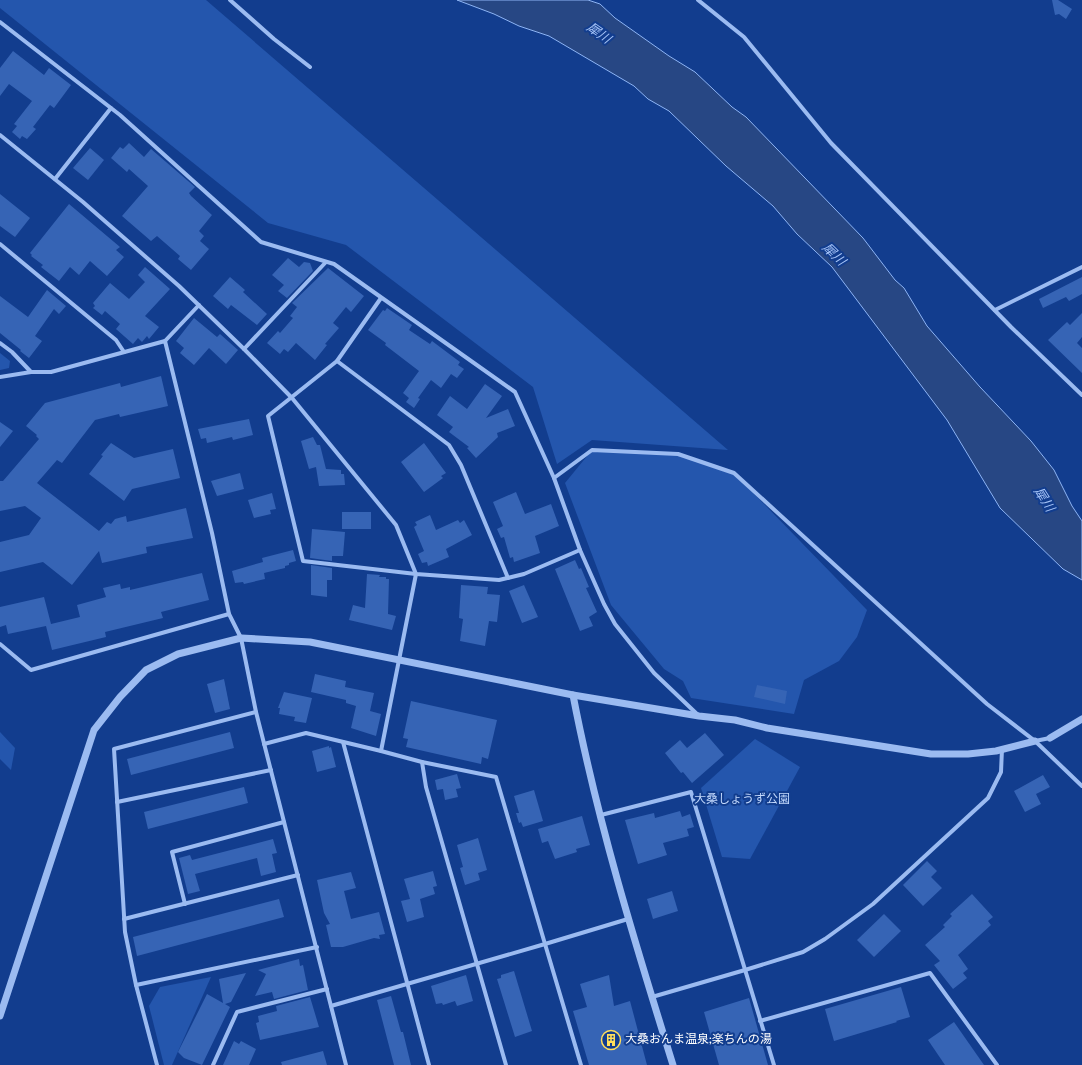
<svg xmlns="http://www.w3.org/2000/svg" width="1082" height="1065" font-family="Overpass,'Noto Sans JP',sans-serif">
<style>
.green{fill:#2456ad}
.water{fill:#274784;stroke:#8db4f5}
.building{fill:#3664b5}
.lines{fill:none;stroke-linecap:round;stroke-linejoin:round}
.minor{stroke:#9bbbf1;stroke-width:4}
.tertiary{stroke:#9bbbf1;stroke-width:7}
.labels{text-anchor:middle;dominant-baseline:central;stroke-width:4;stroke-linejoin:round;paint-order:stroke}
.park-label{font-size:12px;fill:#c2d8fc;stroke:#123d8e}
.poi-label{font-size:12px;fill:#fff;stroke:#123d8e;text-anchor:start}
.water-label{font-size:13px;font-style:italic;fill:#a7c5f9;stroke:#123d8e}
</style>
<rect width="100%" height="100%" fill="#123d8e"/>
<!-- green -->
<g class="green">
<path d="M 0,0 L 206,0 L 728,450 L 592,440 L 557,464 L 533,387 L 346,245 L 268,223 L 0,8 Z"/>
<path d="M 0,353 L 10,361 L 9,368 L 0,370 Z"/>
<path d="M 592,450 L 678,454 L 734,473 L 867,610 L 857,637 L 839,661 L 804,680 L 794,714 L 691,698 L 683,681 L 664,669 L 611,605 L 565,483 Z"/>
<path d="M 0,732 L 15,748 L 11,770 L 0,759 Z"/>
<path d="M 755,739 L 800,767 L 750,859 L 722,857 L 701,788 Z"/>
<path d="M 211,977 L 172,1065 L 164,1065 L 149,1006 L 160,987 Z"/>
</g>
<!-- water -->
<path class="water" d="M 457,0 L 588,0 L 600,4 L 615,18 L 669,56 L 695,72 L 732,107 L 746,117 L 863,238 L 895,280 L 904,288 L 927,326 L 980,387 L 1031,441 L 1054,470 L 1072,506 L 1082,521 L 1082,580 L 1063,569 L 1000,508 L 947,420 L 832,267 L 797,234 L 773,206 L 726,166 L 669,111 L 648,99 L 634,86 L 549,36 L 519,26 L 494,14 Z"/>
<!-- building -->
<g class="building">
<path d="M 1052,0 L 1058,0 L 1072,9 L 1066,19 L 1059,14 L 1055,15 Z"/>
<path d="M 13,51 L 44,75 L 49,68 L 71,85 L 54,108 L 50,105 L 33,127 L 36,129 L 27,139 L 22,136 L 20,139 L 12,132 L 17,126 L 14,124 L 32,101 L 9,84 L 0,96 L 0,68 Z"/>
<path d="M 129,143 L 144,157 L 151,149 L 195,187 L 189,193 L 191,196 L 212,215 L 199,231 L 204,236 L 200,241 L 209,249 L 191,270 L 178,259 L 180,256 L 157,236 L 151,241 L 122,216 L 148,186 L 129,169 L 127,172 L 111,158 L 120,147 L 123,149 Z"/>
<path d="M 90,148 L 104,160 L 88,180 L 73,168 Z"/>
<path d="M 0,194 L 30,218 L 15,237 L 0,226 Z"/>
<path d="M 69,204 L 120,247 L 116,250 L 124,257 L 107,276 L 90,261 L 79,275 L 70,267 L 59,281 L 41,267 L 43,265 L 31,256 L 32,255 L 30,253 Z"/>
<path d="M 288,258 L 299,267 L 304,262 L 310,263 L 313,271 L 287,298 L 278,291 L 284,285 L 272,275 Z"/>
<path d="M 145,267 L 170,289 L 145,316 L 159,327 L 149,339 L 147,336 L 142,342 L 138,338 L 133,344 L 116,329 L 120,324 L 105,311 L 102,315 L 93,308 L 95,306 L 93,303 L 110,283 L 129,299 L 145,282 L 138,275 Z"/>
<path d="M 328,268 L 364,296 L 351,312 L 346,307 L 333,323 L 339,328 L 325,344 L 327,345 L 315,360 L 296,343 L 288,352 L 284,349 L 280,354 L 267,343 L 278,331 L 280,333 L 293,318 L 290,316 L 297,307 L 292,303 Z"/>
<path d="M 230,277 L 245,290 L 243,292 L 267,314 L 257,325 L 231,305 L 228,309 L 213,296 Z"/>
<path d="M 1082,277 L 1082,294 L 1069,301 L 1066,297 L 1043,308 L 1039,299 Z"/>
<path d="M 47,290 L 66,306 L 59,314 L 54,309 L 35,336 L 42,341 L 29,358 L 20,351 L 21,350 L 0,333 L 0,296 L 28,317 Z"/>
<path d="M 387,308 L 412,325 L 409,330 L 430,344 L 432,341 L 460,362 L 458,365 L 464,369 L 457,378 L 451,374 L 441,388 L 431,380 L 418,398 L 420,399 L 414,408 L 406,402 L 409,398 L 403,393 L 419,371 L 385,345 L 386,343 L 368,330 L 383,310 L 385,311 Z"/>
<path d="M 1082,313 L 1082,337 L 1077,343 L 1082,348 L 1082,373 L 1048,340 L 1067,322 L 1070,325 Z"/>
<path d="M 194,318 L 217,337 L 220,334 L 238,350 L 226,364 L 209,348 L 194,365 L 180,353 L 184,348 L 176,341 Z"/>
<path d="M 161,376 L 168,406 L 120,417 L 119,414 L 95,420 L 62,463 L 57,460 L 37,483 L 99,531 L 107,522 L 111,524 L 115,519 L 126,516 L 127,522 L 186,508 L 193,538 L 146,547 L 147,553 L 102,563 L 99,551 L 72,585 L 43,562 L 0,572 L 0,542 L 29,535 L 41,518 L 25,506 L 0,511 L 0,481 L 3,481 L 39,439 L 36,436 L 37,435 L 26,426 L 45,403 L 120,383 L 121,387 Z"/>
<path d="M 485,384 L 502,396 L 486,418 L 508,409 L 515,426 L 497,433 L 498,437 L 476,458 L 467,448 L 469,447 L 449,432 L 453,427 L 437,415 L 450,396 L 467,409 Z"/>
<path d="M 249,419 L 253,435 L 233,440 L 232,437 L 207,443 L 206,438 L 201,439 L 198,429 Z"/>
<path d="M 0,422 L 13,431 L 0,447 Z"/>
<path d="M 313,437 L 317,445 L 320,445 L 326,469 L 341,470 L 341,474 L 344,474 L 345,485 L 319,486 L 316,467 L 309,469 L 301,441 Z"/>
<path d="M 111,443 L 134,458 L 173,449 L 180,478 L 132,489 L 124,501 L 89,474 L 103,456 L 101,455 Z"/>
<path d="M 424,443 L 446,473 L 441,476 L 443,478 L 424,492 L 401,462 Z"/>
<path d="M 240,473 L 244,489 L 217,496 L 211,481 Z"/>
<path d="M 516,492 L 525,514 L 551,504 L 559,526 L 535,536 L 540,553 L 514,562 L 513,557 L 510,558 L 504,537 L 501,538 L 497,529 L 503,526 L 493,502 Z"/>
<path d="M 272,493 L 276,509 L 270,510 L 271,514 L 254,518 L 248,500 Z"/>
<rect x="342" y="512" width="29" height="17"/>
<path d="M 430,515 L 436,530 L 458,520 L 460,523 L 464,520 L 472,535 L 446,549 L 449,557 L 428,566 L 427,562 L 422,563 L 418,554 L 424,551 L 414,527 L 417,525 L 415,522 Z"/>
<path d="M 312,529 L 345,532 L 343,556 L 332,556 L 332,561 L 310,558 Z"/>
<path d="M 293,550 L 296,561 L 289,563 L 289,565 L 285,566 L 285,568 L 264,573 L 265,579 L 244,584 L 243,582 L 235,583 L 232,571 L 263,562 L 262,558 Z"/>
<path d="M 575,560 L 579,569 L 581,568 L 589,587 L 586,588 L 597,612 L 589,617 L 593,626 L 580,631 L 555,569 Z"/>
<path d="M 311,565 L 332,568 L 332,580 L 327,580 L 327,597 L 311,595 Z"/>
<path d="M 202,573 L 209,600 L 161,612 L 163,618 L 105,632 L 106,637 L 52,650 L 46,626 L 8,634 L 6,625 L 0,627 L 0,607 L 44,597 L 51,624 L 80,617 L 77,605 L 106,597 L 103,588 L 120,584 L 121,589 L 130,587 L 130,590 Z"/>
<path d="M 367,574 L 380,575 L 379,577 L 386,577 L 386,579 L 389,579 L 388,614 L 396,616 L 392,630 L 349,620 L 353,605 L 365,608 Z"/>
<path d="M 461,585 L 488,587 L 487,594 L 500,595 L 497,622 L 489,621 L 485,646 L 460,641 L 463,619 L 459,618 Z"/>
<path d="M 524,585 L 538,617 L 522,623 L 509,591 Z"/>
<path d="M 315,674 L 346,681 L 345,687 L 374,693 L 370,711 L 381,714 L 376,736 L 351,728 L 356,706 L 346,703 L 346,700 L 311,692 Z"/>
<path d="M 224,679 L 230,709 L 215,713 L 207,684 Z"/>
<path d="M 757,685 L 787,691 L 785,704 L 754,697 Z"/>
<path d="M 284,692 L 312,698 L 306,723 L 294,721 L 295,717 L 279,714 L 280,708 L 278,708 Z"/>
<path d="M 411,701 L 497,720 L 488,759 L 482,757 L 481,764 L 406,747 L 408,739 L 403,738 Z"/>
<path d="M 230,732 L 234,748 L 131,775 L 127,759 Z"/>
<path d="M 705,733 L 724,755 L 692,783 L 683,772 L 681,773 L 665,753 L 680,740 L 687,748 Z"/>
<path d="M 329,746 L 329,748 L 331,747 L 336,767 L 317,772 L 312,751 Z"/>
<path d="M 457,774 L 461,788 L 456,789 L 458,797 L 445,800 L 443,789 L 437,790 L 435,780 Z"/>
<path d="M 1043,775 L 1050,787 L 1036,794 L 1041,804 L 1025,812 L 1014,791 Z"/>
<path d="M 244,787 L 248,803 L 148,829 L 144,812 Z"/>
<path d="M 534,790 L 543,821 L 523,827 L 521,822 L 519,823 L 516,813 L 519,813 L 514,796 Z"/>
<path d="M 680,811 L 682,817 L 690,814 L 694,827 L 687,829 L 689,836 L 663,843 L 667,855 L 638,864 L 625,820 L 654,813 L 655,818 Z"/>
<path d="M 582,816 L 590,845 L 576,849 L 577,852 L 555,859 L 548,841 L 542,843 L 538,829 Z"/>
<path d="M 478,838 L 487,870 L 478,873 L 480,880 L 465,885 L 460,868 L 463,867 L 457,845 Z"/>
<path d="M 273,839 L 277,853 L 272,854 L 276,872 L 261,876 L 257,858 L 195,874 L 200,891 L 188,894 L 179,858 L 190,855 L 192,860 Z"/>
<path d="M 927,861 L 937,871 L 931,877 L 942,888 L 923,906 L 903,885 Z"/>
<path d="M 433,871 L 437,886 L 433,887 L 435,894 L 420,899 L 424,917 L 407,922 L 401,901 L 410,899 L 404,879 Z"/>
<path d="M 351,872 L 356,888 L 344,891 L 351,919 L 379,912 L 385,934 L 379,935 L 380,939 L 374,938 L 343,947 L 331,947 L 326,925 L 330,924 L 324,913 L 317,880 Z"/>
<path d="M 672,891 L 678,911 L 653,919 L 647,899 Z"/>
<path d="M 972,894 L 993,917 L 988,921 L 991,925 L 958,955 L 968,969 L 963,973 L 967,978 L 953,989 L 934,965 L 940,961 L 925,945 L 945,927 L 943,925 L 952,916 L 950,914 Z"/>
<path d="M 279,899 L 284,917 L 137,956 L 133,937 Z"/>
<path d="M 884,914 L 901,931 L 874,957 L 857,940 Z"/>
<path d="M 299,959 L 300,966 L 303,965 L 308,990 L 274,999 L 272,992 L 255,996 L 266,974 L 258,970 Z"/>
<path d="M 514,971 L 532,1031 L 515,1037 L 497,979 L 501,978 L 501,975 Z"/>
<path d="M 246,973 L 231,1002 L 225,1004 L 230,1007 L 202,1065 L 184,1058 L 178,1052 L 207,994 L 223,1003 L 219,979 Z"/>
<path d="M 466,975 L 473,1001 L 457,1006 L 455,1001 L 443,1005 L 442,1003 L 436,1004 L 431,986 Z"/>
<path d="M 609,975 L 614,1006 L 630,1001 L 647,1065 L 589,1065 L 573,1011 L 587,1007 L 580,984 Z"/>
<path d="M 901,987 L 910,1017 L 896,1021 L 897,1022 L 834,1041 L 825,1009 Z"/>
<path d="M 391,996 L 401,1032 L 403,1032 L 411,1065 L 394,1065 L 377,1000 Z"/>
<path d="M 310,997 L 319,1027 L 260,1040 L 256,1023 L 259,1022 L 258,1016 L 277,1011 L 276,1006 Z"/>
<path d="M 749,998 L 768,1065 L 719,1065 L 704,1012 Z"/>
<path d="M 954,1022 L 984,1065 L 945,1065 L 928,1040 Z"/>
<path d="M 234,1041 L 239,1044 L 241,1041 L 256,1049 L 249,1065 L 223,1065 Z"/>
<path d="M 323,1051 L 327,1065 L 282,1065 L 281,1062 Z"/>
</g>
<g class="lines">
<!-- minor -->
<g class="minor">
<path d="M 230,0 L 274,39 L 310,67"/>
<path d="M 698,0 L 744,37 L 831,143 L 1011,327 L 1082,395"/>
<path d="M 0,22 L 120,115 L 261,242 L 334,264 L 515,392 L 554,478 L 592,450 L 678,454 L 734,473 L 987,704 L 1035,741 L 1082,786"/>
<path d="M 0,135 L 83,202 L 179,286 L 244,349 L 292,398 L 396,525 L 416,574 L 381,751 L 422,762 L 426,787 L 506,1065"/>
<path d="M 55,179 L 111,108"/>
<path d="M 0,244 L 116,340 L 124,352"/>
<path d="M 381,298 L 337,361 L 268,416 L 303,561 L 416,574 L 499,580 L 524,574 L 580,550"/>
<path d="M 995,310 L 1082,267"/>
<path d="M 165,341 L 199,305"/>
<path d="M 0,343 L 12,352 L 31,372 L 51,372 L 165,341 L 212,533 L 229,614 L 241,638 L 256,712 L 346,1065"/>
<path d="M 244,349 L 326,262"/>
<path d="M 337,361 L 449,445 L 461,465 L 508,578"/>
<path d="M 0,377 L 31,372"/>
<path d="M 554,478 L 580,550 L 604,604 L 615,624 L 654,673 L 698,715"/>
<path d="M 0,644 L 31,670 L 229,614"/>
<path d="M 1035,741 L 1050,738"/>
<path d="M 343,742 L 429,1065"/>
<path d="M 264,744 L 306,733 L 381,751"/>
<path d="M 117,802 L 271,770"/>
<path d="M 601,815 L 691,792 L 774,1065"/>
<path d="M 185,904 L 172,852 L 284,822"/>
<path d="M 124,919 L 298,875"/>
<path d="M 136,985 L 317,947"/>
<path d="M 652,997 L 745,970 L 803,952 L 825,939 L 873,904 L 988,798 L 1001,772 L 1002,749"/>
<path d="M 331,1006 L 545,944 L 496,777 L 422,762"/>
<path d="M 760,1021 L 930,973 L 997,1065"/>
<path d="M 157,1065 L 136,985 L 125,932 L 114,749 L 256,712"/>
<path d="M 213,1065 L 237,1012 L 327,989"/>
<path d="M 581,1065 L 545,944 L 628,919"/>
</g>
<!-- tertiary -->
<g class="tertiary">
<path d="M 573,695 C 597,820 635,943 673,1065"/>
<path d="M 1050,738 L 1082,719"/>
<path d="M 0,1016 L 94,730 L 120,697 L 146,670 L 178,654 L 241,638 L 310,642 L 573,695 L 699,716 L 735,720 L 767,728 L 931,754 L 968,754 L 996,751 L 1035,741"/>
</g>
</g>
<!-- icons -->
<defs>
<symbol id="building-ring" viewBox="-11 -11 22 22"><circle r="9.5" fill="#123d8e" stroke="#ffde5c" stroke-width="1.5"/><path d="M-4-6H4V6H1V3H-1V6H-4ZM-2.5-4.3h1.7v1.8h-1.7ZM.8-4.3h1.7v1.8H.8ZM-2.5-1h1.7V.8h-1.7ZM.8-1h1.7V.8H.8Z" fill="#ffde5c"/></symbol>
</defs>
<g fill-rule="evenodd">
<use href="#building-ring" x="600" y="1029" width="22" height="22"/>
</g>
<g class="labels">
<!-- park labels -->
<g class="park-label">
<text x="742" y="800">大桑しょうず公園</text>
</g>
<!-- poi labels -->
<g class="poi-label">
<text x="625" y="1040">大桑おんま温泉;楽ちんの湯</text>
</g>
<!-- water labels -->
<g class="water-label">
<text transform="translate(598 34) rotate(35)">犀川</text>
<text transform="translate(833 255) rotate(44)">犀川</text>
<text transform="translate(1043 500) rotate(57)">犀川</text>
</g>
</g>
</svg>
